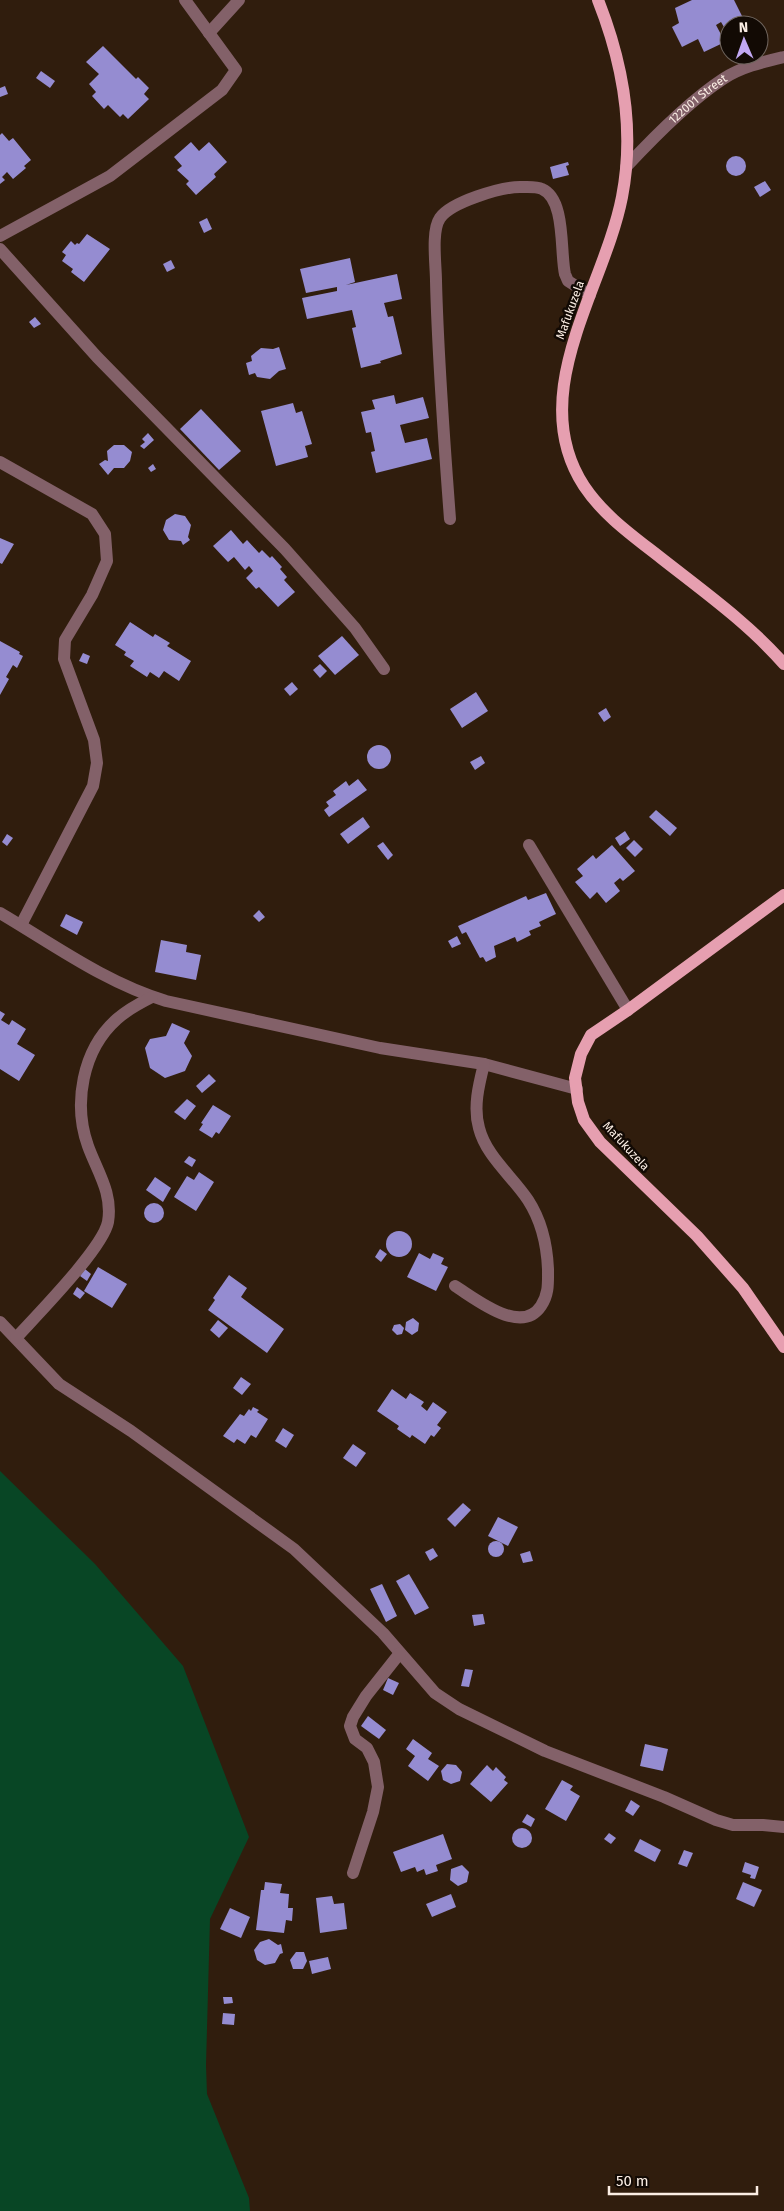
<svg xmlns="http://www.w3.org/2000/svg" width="784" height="2211" font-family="'Fira Sans',sans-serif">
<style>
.green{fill:#084625}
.building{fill:#958cd1}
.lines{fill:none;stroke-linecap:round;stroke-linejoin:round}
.minor{stroke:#836169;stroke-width:12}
.major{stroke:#e69fb0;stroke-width:12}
.labels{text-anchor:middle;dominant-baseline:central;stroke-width:5;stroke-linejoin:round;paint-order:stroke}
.street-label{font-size:12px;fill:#fbeee4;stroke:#120a04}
</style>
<rect width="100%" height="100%" fill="#301d0d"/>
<!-- green -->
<path class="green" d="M 0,1471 L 95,1564 L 183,1666 L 249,1837 L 210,1919 L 206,2065 L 207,2094 L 249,2198 L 250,2211 L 0,2211 Z"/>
<!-- building -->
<g class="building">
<path d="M 692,0 L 734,0 L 743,18 L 724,27 L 721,22 L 716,25 L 725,42 L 704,52 L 698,39 L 682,47 L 672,27 L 679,23 L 675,8 Z"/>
<path d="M 103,46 L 136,79 L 138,77 L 149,88 L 144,94 L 149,99 L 128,119 L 123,114 L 120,117 L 108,105 L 104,109 L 92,96 L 96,92 L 89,84 L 99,74 L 86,62 Z"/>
<path d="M 41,71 L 55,81 L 50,88 L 36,78 Z"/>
<path d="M 5,86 L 8,94 L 0,97 L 0,88 Z"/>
<path d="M 2,133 L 9,141 L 13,138 L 31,160 L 24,166 L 26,168 L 13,179 L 7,172 L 2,177 L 5,180 L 0,184 L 0,135 Z"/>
<path d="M 191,142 L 199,151 L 209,142 L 227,162 L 214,174 L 216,177 L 196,195 L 186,184 L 189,181 L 177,170 L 182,166 L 174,157 Z"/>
<circle cx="736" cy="166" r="10"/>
<path d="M 568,162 L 569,165 L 566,166 L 569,175 L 553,179 L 550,167 Z"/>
<path d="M 765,181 L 771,190 L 760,197 L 754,187 Z"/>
<path d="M 207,218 L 212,229 L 204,233 L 199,222 Z"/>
<path d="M 87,234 L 110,249 L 84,282 L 71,272 L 73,269 L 62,261 L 66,255 L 62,252 L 71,241 L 75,245 L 77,243 L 79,244 Z"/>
<path d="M 350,258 L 355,282 L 346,285 L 397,274 L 402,299 L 384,303 L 388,317 L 393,316 L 402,354 L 380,361 L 381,363 L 361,368 L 352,328 L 356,327 L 352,310 L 307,319 L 302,298 L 337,291 L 337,287 L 306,293 L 300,269 Z"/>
<path d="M 171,260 L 175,268 L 167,272 L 163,264 Z"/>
<path d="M 35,317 L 41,324 L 34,328 L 29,322 Z"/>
<path d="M 279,347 L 286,369 L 279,371 L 270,379 L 257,377 L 255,373 L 249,375 L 246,363 L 252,361 L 251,356 L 261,348 L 273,349 Z"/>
<path d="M 394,395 L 396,404 L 423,397 L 429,418 L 400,425 L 405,443 L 427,438 L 432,459 L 376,473 L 371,452 L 375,451 L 371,432 L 366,433 L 361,412 L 375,409 L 372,400 Z"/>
<path d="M 293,403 L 296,413 L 302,411 L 312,444 L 305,446 L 308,457 L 276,466 L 261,411 Z"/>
<path d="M 201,409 L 241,451 L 219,470 L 180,429 Z"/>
<path d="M 148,433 L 154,440 L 144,449 L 140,446 L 145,442 L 142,439 Z"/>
<path d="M 114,445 L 124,445 L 132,452 L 130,461 L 124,468 L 114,468 L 108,475 L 99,464 L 105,460 L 108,461 L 107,451 Z"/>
<path d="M 153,464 L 156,469 L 151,472 L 148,468 Z"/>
<path d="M 175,514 L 185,516 L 191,525 L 188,537 L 190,540 L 183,545 L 181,541 L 169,540 L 163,530 L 166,520 Z"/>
<path d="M 231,530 L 243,544 L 247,540 L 259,553 L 262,550 L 270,558 L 272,556 L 282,567 L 280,569 L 287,577 L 284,580 L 295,592 L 278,607 L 259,587 L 256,589 L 246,578 L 253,571 L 249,566 L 245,570 L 234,557 L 228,562 L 213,546 Z"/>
<path d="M 0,538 L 14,544 L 2,564 L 0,563 Z"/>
<path d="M 130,622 L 153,637 L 155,634 L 170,643 L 167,646 L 191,661 L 179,681 L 164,671 L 159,678 L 150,672 L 147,677 L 130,666 L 134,661 L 124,655 L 126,652 L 115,645 Z"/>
<path d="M 342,636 L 359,655 L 335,675 L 318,656 Z"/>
<path d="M 0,641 L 20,652 L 19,654 L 23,656 L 17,668 L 13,665 L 6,677 L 9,679 L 0,695 Z"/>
<path d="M 83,653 L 90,656 L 87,664 L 79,661 Z"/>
<path d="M 320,664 L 327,671 L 320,678 L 313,670 Z"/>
<path d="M 292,682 L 298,689 L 290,696 L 284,689 Z"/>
<path d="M 476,692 L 488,711 L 462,728 L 450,709 Z"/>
<path d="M 606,708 L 611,717 L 604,722 L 598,713 Z"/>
<circle cx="379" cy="757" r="12"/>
<path d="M 481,756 L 485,763 L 475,770 L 470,762 Z"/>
<path d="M 358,779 L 367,790 L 329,817 L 324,810 L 329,806 L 326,802 L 336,795 L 333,791 L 346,781 L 349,786 Z"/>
<path d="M 656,810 L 677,828 L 670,836 L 649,817 Z"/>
<path d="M 363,817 L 370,827 L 348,844 L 340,834 Z"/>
<path d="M 625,831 L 630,839 L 620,846 L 615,838 Z"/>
<path d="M 7,834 L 13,838 L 7,846 L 2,842 Z"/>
<path d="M 634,840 L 643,849 L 635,857 L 626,848 Z"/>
<path d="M 383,842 L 393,855 L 388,860 L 377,846 Z"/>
<path d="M 612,845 L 635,871 L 623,881 L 620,878 L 614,883 L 620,891 L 606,903 L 597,892 L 590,899 L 575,882 L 583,876 L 577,869 L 593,855 L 596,859 Z"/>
<path d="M 546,893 L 556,914 L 539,922 L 541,926 L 529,931 L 531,935 L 517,942 L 515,937 L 494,946 L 496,957 L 486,962 L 483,957 L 480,958 L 466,932 L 462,934 L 458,926 L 526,896 L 528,900 Z"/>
<path d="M 259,910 L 265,917 L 259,922 L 253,916 Z"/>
<path d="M 66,914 L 83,922 L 77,935 L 60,926 Z"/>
<path d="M 457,936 L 461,944 L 452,948 L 448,941 Z"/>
<path d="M 161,940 L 187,945 L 186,952 L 201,955 L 196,980 L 155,972 Z"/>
<path d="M 0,1011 L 5,1014 L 1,1020 L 9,1025 L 12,1020 L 26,1029 L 17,1044 L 35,1055 L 19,1081 L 0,1069 Z"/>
<path d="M 172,1023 L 190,1031 L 184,1043 L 192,1056 L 185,1071 L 165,1078 L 150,1068 L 145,1048 L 150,1039 L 166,1036 Z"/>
<path d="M 209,1074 L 216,1081 L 202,1093 L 196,1086 Z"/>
<path d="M 187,1099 L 196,1106 L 185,1120 L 174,1112 Z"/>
<path d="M 213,1105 L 231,1116 L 219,1134 L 216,1132 L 212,1138 L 199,1130 L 203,1124 L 201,1123 Z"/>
<path d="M 189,1156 L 196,1160 L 192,1167 L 184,1162 Z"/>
<path d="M 199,1172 L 214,1182 L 196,1211 L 174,1197 L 187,1176 L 194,1180 Z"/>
<path d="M 155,1177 L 171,1188 L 163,1202 L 146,1190 Z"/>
<circle cx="154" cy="1213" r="10"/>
<circle cx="399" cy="1244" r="13"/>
<path d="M 380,1249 L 387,1254 L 381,1262 L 375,1257 Z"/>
<path d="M 419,1253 L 430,1259 L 433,1253 L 444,1258 L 441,1264 L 448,1267 L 436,1291 L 407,1277 Z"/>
<path d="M 98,1267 L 127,1284 L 112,1308 L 84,1291 Z"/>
<path d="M 85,1269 L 91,1274 L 87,1281 L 80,1276 Z"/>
<path d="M 229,1275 L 247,1288 L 241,1297 L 284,1329 L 267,1353 L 208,1310 L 215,1300 L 213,1298 Z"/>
<path d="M 77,1287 L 85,1293 L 80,1299 L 73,1294 Z"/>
<path d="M 413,1318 L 419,1323 L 418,1331 L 412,1335 L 405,1330 L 406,1322 Z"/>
<path d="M 218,1320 L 228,1328 L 219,1338 L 210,1330 Z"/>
<path d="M 400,1324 L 404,1328 L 402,1334 L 397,1335 L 392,1330 L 394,1325 Z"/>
<path d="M 241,1377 L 251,1384 L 242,1395 L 233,1388 Z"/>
<path d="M 392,1389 L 406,1399 L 410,1393 L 424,1402 L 421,1406 L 427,1411 L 433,1402 L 447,1412 L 437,1425 L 441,1428 L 434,1437 L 431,1435 L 425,1444 L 412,1435 L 410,1438 L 397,1429 L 399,1426 L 377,1411 Z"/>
<path d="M 253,1407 L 259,1410 L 257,1412 L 268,1419 L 256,1438 L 251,1435 L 245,1444 L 237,1439 L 234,1443 L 223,1436 L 240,1414 L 244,1416 L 249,1409 L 251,1411 Z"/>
<path d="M 283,1428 L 294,1435 L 286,1448 L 275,1441 Z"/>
<path d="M 353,1444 L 366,1453 L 356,1467 L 343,1458 Z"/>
<path d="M 463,1503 L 471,1510 L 455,1527 L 447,1519 Z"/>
<path d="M 498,1517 L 518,1527 L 508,1546 L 488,1536 Z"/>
<circle cx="496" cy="1549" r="8"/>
<path d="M 433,1548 L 438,1556 L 430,1561 L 425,1552 Z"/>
<path d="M 530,1551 L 533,1561 L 523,1563 L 520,1554 Z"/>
<path d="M 409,1574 L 429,1608 L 415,1615 L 396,1581 Z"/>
<path d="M 382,1584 L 397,1616 L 386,1622 L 370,1589 Z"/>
<path d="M 483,1614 L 485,1624 L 474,1626 L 472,1615 Z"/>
<path d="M 465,1669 L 473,1670 L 469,1687 L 461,1686 Z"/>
<path d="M 388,1678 L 399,1683 L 393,1695 L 383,1690 Z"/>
<path d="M 368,1716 L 386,1730 L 379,1739 L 361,1726 Z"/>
<path d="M 413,1739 L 432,1753 L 428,1759 L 439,1766 L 428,1781 L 408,1766 L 415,1756 L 406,1749 Z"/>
<path d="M 645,1744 L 668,1749 L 663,1771 L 640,1766 Z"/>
<path d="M 447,1764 L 456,1765 L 462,1772 L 460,1781 L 451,1784 L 443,1780 L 441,1771 Z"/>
<path d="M 487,1765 L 493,1771 L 496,1767 L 506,1777 L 504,1780 L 508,1783 L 491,1802 L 470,1784 Z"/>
<path d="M 562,1780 L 573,1786 L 570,1790 L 580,1796 L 566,1821 L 545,1809 Z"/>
<path d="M 631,1800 L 640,1806 L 633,1816 L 625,1811 Z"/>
<path d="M 527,1814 L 535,1819 L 531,1827 L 522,1822 Z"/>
<circle cx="522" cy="1838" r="10"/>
<path d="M 609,1833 L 616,1838 L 611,1844 L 604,1839 Z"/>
<path d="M 443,1834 L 452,1859 L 436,1865 L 438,1871 L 426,1875 L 424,1869 L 417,1872 L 415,1867 L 401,1872 L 393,1852 Z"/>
<path d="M 640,1839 L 661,1850 L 655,1862 L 634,1851 Z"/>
<path d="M 684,1850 L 693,1853 L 687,1867 L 678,1864 Z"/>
<path d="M 745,1862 L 759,1867 L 755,1879 L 750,1878 L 751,1875 L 742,1872 Z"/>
<path d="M 462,1865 L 469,1872 L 467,1882 L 458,1886 L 450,1880 L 451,1869 Z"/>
<path d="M 265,1882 L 282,1884 L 280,1893 L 289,1894 L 288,1908 L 293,1908 L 292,1921 L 286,1920 L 284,1933 L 256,1930 L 261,1890 L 264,1890 Z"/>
<path d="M 743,1882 L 762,1890 L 754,1907 L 736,1899 Z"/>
<path d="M 451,1894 L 456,1907 L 432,1917 L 426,1904 Z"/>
<path d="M 332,1896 L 334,1904 L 344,1903 L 347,1929 L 320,1933 L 316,1898 Z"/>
<path d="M 230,1908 L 250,1917 L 241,1938 L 220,1929 Z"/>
<path d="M 269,1939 L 278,1945 L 281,1944 L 283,1953 L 280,1954 L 275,1963 L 265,1965 L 257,1960 L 254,1950 L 260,1942 Z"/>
<path d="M 296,1952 L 304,1952 L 307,1961 L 303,1969 L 293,1969 L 290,1960 Z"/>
<path d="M 328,1957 L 331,1969 L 312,1974 L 309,1961 Z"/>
<path d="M 223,1997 L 232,1997 L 233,2003 L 224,2004 Z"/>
<path d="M 223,2013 L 235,2014 L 234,2025 L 222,2024 Z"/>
</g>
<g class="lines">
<!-- minor -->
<g class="minor">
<path d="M 209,33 L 239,0"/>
<path id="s1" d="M 626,167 C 652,139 691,100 723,79 C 741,67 763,62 784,57"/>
<path d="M 0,236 L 110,176 L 222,90 L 236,70 L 185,0"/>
<path d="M 0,249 L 97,357 L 285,549 L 355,628 L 384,669"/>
<path d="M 0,462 L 92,514 L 105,534 L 107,561 L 92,595 L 65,640 L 64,659 L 94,740 L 97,763 L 93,786 L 21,925"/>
<path d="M 450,519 C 444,440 438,361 436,281 C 436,265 431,231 440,218 C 451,202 501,187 520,187 C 527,187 536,186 542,189 C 566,199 560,253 565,274 L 568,281 L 590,295"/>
<path d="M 529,845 L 628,1010"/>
<path d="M 0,913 C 54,945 106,983 166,1001 L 380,1048 L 484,1064 L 577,1089"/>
<path d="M 455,1286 C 476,1299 521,1336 541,1306 C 549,1294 548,1283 548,1269 C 547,1246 541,1220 528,1200 C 512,1176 486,1156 479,1128 C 473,1107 479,1084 484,1064"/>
<path d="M 0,1322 L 59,1384 L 131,1431 L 294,1549 L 383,1633 L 435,1693 L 459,1709 L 545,1751 L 664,1797 L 716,1820 L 733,1825 L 763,1825 L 784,1827"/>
<path d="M 16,1338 C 37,1315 103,1248 108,1222 C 113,1193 97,1171 88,1146 C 73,1104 82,1050 117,1019 C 127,1010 140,1003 152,997"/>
<path d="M 353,1873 L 373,1812 L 378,1787 L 374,1762 L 367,1748 L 355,1739 L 350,1726 L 353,1717 L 366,1696 L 400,1653"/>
</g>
<!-- major -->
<g class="major">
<path d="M 598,0 C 623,63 635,130 622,197 C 604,289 524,394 584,486 C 604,516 633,536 661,558 C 703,591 748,623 784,664"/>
<path d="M 784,895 L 628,1010 L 591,1035 L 581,1054 L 575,1078 L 578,1102 L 584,1120 L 600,1142 L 697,1236 L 743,1288 L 784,1347"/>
</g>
</g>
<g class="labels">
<!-- street labels -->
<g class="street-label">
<text stroke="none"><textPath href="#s1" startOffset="99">122001 Street</textPath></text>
<text transform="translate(570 310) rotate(-70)">Mafukuzela</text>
<text transform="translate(626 1146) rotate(47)">Mafukuzela</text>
</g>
</g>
<!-- north arrow -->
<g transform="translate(744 40) rotate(358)"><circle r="24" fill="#120a04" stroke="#6f655e"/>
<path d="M0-4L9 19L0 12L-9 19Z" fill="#c1a8f3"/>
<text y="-8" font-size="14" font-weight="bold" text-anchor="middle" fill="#fbeee4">N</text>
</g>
<!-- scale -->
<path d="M609 2186v8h148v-8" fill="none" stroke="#fbeee4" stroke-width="2.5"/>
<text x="616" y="2186" font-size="15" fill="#fbeee4" stroke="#120a04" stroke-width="4" paint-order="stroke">50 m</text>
</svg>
